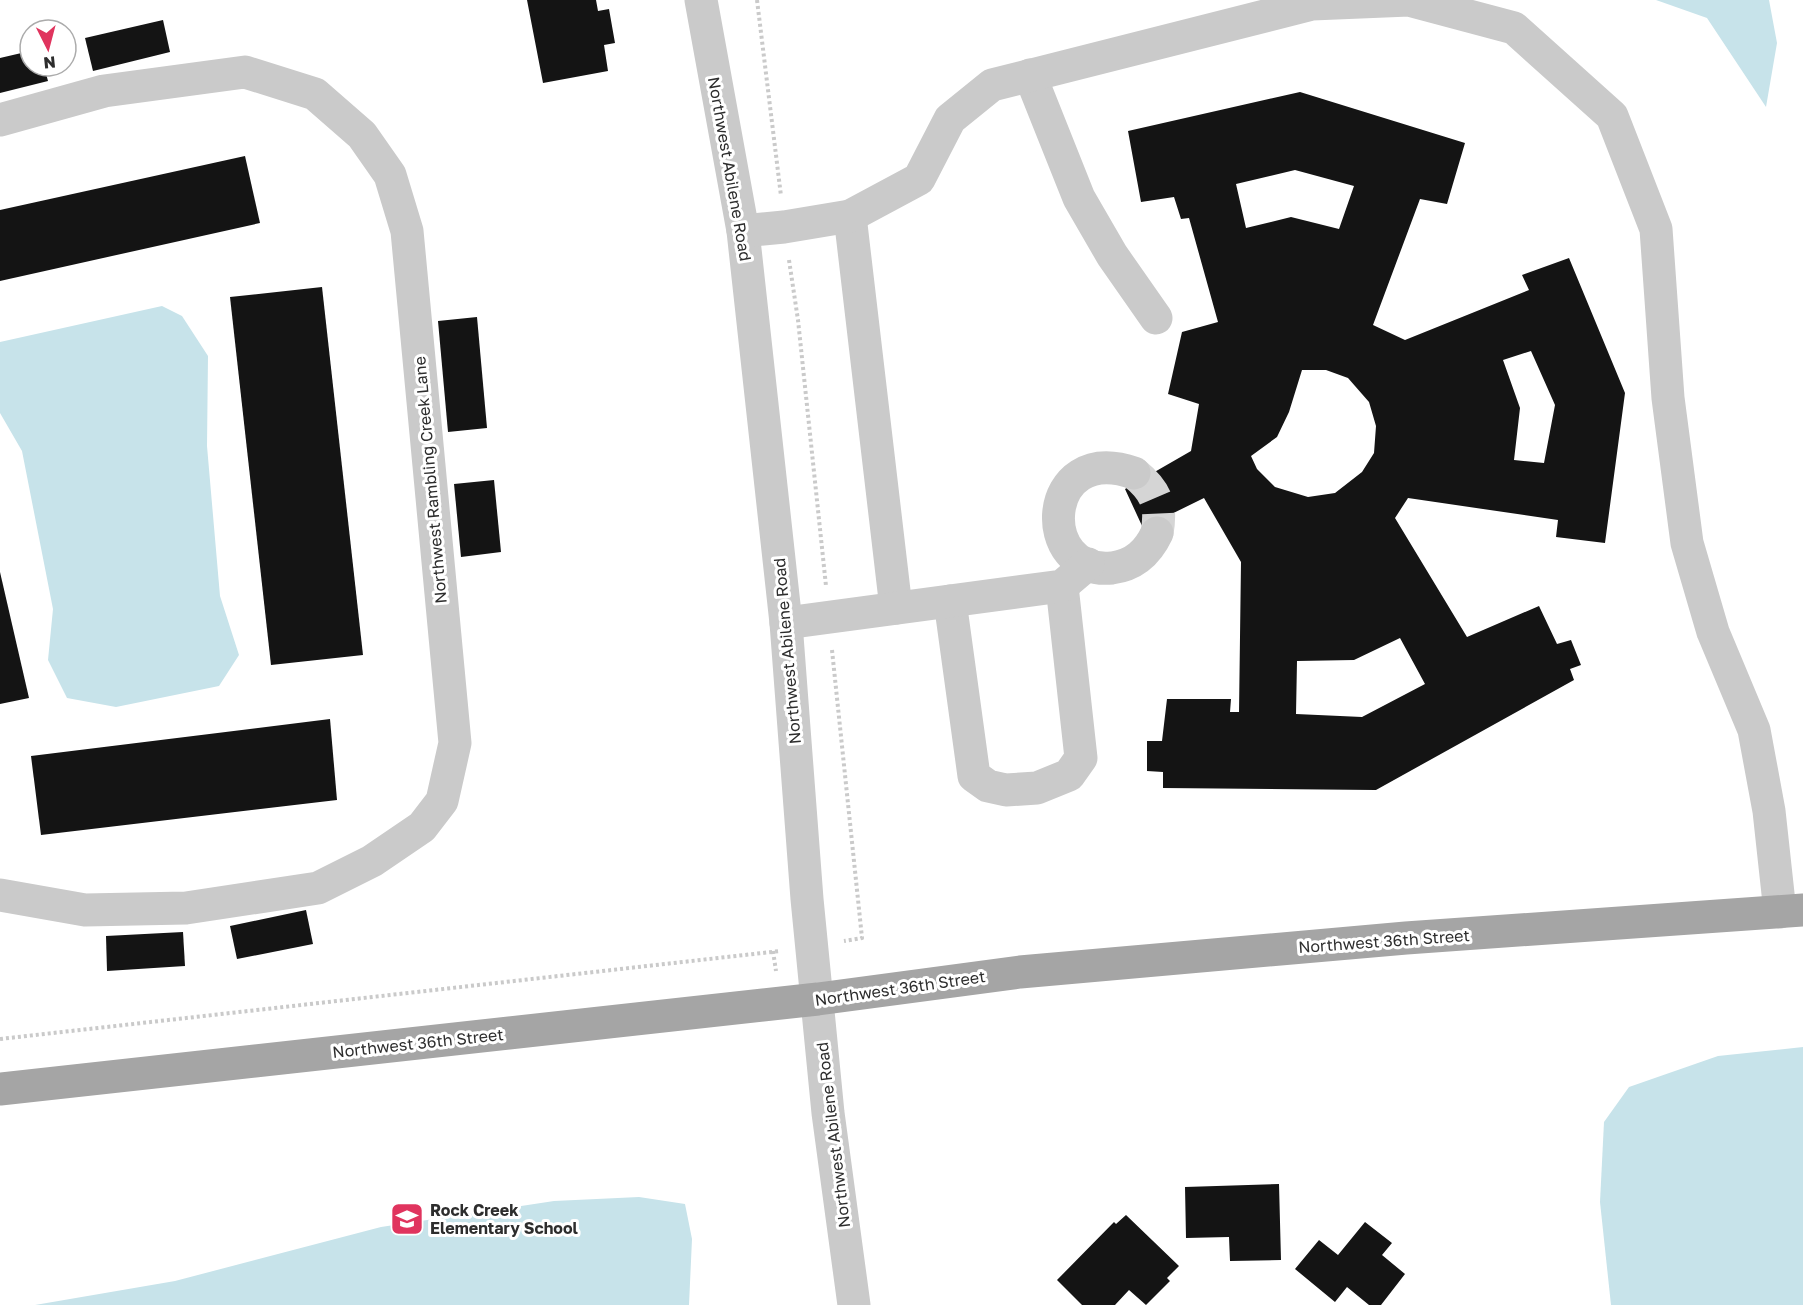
<svg xmlns="http://www.w3.org/2000/svg" width="1803" height="1305" font-family="'Golos Text',sans-serif">
<style>
.water{fill:#c7e3ea}
.building{fill:#141414;fill-rule:evenodd}
.lines{fill:none;stroke-linecap:round;stroke-linejoin:round}
.minor-tunnel{stroke:#d5d5d5;stroke-width:33;stroke-dasharray:33 16;stroke-linecap:butt}
.path{stroke:#cacaca;stroke-width:4;stroke-dasharray:3 3;stroke-linecap:butt}
.minor{stroke:#cacaca;stroke-width:33}
.major{stroke:#a5a5a5;stroke-width:33}
.labels{text-anchor:middle;dominant-baseline:central;stroke-width:6;stroke-linejoin:round;paint-order:stroke}
.street-label{font-size:16px;fill:#2d2d2d;stroke:#fff}
.poi-label{font-size:16px;font-weight:bold;fill:#2d2d2d;stroke:#fff;text-anchor:start}
</style>
<rect width="100%" height="100%" fill="#fff"/>
<!-- water -->
<g class="water">
<path d="M 1656,0 L 1769,0 L 1777,43 L 1766,107 L 1707,18 Z"/>
<path d="M 162,306 L 182,316 L 208,356 L 207,446 L 220,596 L 239,655 L 219,686 L 116,707 L 67,698 L 48,660 L 53,609 L 22,451 L 0,413 L 0,342 Z"/>
<path d="M 1803,1047 L 1803,1305 L 1611,1305 L 1600,1202 L 1604,1122 L 1629,1087 L 1718,1056 Z"/>
<path d="M 639,1197 L 685,1204 L 692,1239 L 689,1305 L 35,1305 L 175,1281 L 381,1227 L 554,1201 Z"/>
</g>
<!-- building -->
<g class="building">
<path d="M 527,0 L 596,0 L 598,11 L 609,9 L 615,43 L 604,45 L 608,71 L 543,83 Z"/>
<path d="M 163,20 L 170,52 L 93,71 L 85,38 Z"/>
<path d="M 30,51 L 30,66 L 44,66 L 48,81 L 0,93 L 0,58 Z"/>
<path d="M 1300,92 L 1465,143 L 1447,204 L 1420,199 L 1373,325 L 1405,340 L 1529,290 L 1522,275 L 1569,258 L 1625,393 L 1605,543 L 1556,537 L 1558,520 L 1408,498 L 1395,518 L 1467,637 L 1539,606 L 1557,644 L 1571,640 L 1581,665 L 1570,669 L 1574,680 L 1376,790 L 1163,788 L 1163,772 L 1147,771 L 1147,741 L 1162,741 L 1167,699 L 1231,699 L 1230,712 L 1239,712 L 1241,562 L 1204,498 L 1143,528 L 1125,489 L 1191,451 L 1199,404 L 1168,394 L 1182,332 L 1218,322 L 1189,218 L 1181,219 L 1174,197 L 1141,202 L 1128,131 ZM 1295,170 L 1354,186 L 1339,229 L 1291,217 L 1246,228 L 1236,184 ZM 1531,351 L 1555,405 L 1544,463 L 1514,460 L 1520,408 L 1503,360 ZM 1302,370 L 1326,370 L 1348,378 L 1369,402 L 1376,426 L 1374,453 L 1362,472 L 1335,493 L 1308,497 L 1275,487 L 1257,469 L 1251,456 L 1277,437 L 1289,412 ZM 1400,638 L 1425,684 L 1362,717 L 1296,714 L 1297,661 L 1354,660 Z"/>
<path d="M 245,156 L 260,223 L 0,281 L 0,210 Z"/>
<path d="M 322,287 L 363,655 L 271,665 L 230,297 Z"/>
<path d="M 477,317 L 487,428 L 448,432 L 438,321 Z"/>
<path d="M 494,480 L 501,552 L 461,557 L 454,484 Z"/>
<path d="M 0,572 L 29,698 L 0,704 Z"/>
<path d="M 330,719 L 337,800 L 41,835 L 31,756 Z"/>
<path d="M 306,910 L 313,944 L 237,959 L 230,926 Z"/>
<path d="M 183,932 L 185,966 L 107,971 L 106,936 Z"/>
<path d="M 1279,1184 L 1281,1260 L 1230,1261 L 1229,1237 L 1186,1238 L 1185,1187 Z"/>
<path d="M 1126,1215 L 1179,1266 L 1167,1278 L 1170,1281 L 1146,1305 L 1129,1290 L 1115,1305 L 1082,1305 L 1057,1280 L 1114,1222 L 1116,1224 Z"/>
<path d="M 1365,1222 L 1392,1243 L 1382,1255 L 1405,1274 L 1381,1305 L 1369,1305 L 1347,1287 L 1335,1302 L 1295,1269 L 1319,1240 L 1338,1255 Z"/>
</g>
<g class="lines">
<!-- minor-tunnel -->
<path class="minor-tunnel" d="M 1134,473 C 1156,491 1162,505 1157,533"/>
<!-- path -->
<g class="path">
<path d="M 757,0 L 781,196"/>
<path d="M 789,260 L 798,320 L 826,586"/>
<path d="M 832,650 L 862,938 L 844,941"/>
<path d="M 773,951 L 776,971"/>
<path d="M 0,1039 L 780,951"/>
</g>
<!-- minor -->
<g class="minor">
<path d="M 701,0 L 743,231 L 786,623 L 807,899 L 828,1113 L 854,1305"/>
<path d="M 1030,75 L 1079,198 L 1112,255 L 1156,318"/>
<path d="M 0,120 L 104,91 L 245,72 L 315,94 L 362,135 L 390,175 L 407,231 L 455,743 L 442,801 L 422,827 L 372,861 L 318,888 L 186,908 L 85,910 L 0,895"/>
<path d="M 850,216 L 896,608"/>
<path d="M 743,231 L 784,227 L 850,216 L 919,179 L 950,119 L 992,85 L 1312,4 L 1409,0 L 1514,28 L 1612,116 L 1656,229 L 1668,398 L 1687,543 L 1713,632 L 1754,730 L 1769,811 L 1780,912"/>
<path d="M 1134,473 C 1040,440 1035,576 1112,568 C 1135,565 1148,552 1157,533"/>
<path d="M 950,601 L 974,776 L 988,786 L 1006,790 L 1037,788 L 1069,775 L 1081,758 L 1062,586"/>
<path d="M 786,623 L 1062,586 L 1088,564"/>
</g>
<!-- major -->
<path class="major" d="M 0,1089 L 818,999 L 1020,972 L 1406,938 L 1803,910"/>
</g>
<!-- icons -->
<defs>
<symbol id="school-square" viewBox="-11 -11 22 22"><rect x="-9" y="-9" width="18" height="18" rx="4" fill="#e0345e" stroke="#fff"/><path d="M0-5L7-2L0 1L-7-2ZM-4 1L0 2.5L4 1V4Q0 6-4 4Z" fill="#fff"/></symbol>
</defs>
<g fill-rule="evenodd">
<use href="#school-square" x="388" y="1200" width="38" height="38"/>
</g>
<g class="labels">
<!-- street labels -->
<g class="street-label">
<text transform="translate(730 169) rotate(80)">Northwest Abilene Road</text>
<text transform="translate(430 480) rotate(-95)">Northwest Rambling Creek Lane</text>
<text transform="translate(787 651) rotate(-95)">Northwest Abilene Road</text>
<text transform="translate(1384 941) rotate(-4)">Northwest 36th Street</text>
<text transform="translate(900 988) rotate(-8)">Northwest 36th Street</text>
<text transform="translate(418 1043) rotate(-6)">Northwest 36th Street</text>
<text transform="translate(833 1135) rotate(-97)">Northwest Abilene Road</text>
</g>
<!-- poi labels -->
<g class="poi-label">
<text x="430" y="1210">Rock Creek<tspan x="430" dy="18">Elementary School</tspan></text>
</g>
</g>
<!-- north arrow -->
<g transform="translate(48 48) rotate(174)"><circle r="28" fill="#ffffff" stroke="#ababab" stroke-width="1.5"/>
<path d="M0-4.5L10 22L0 15L-10 22Z" fill="#e0345e"/>
<text y="-9" font-size="16" font-weight="bold" text-anchor="middle" fill="#2d2d2d">N</text>
</g>
</svg>
